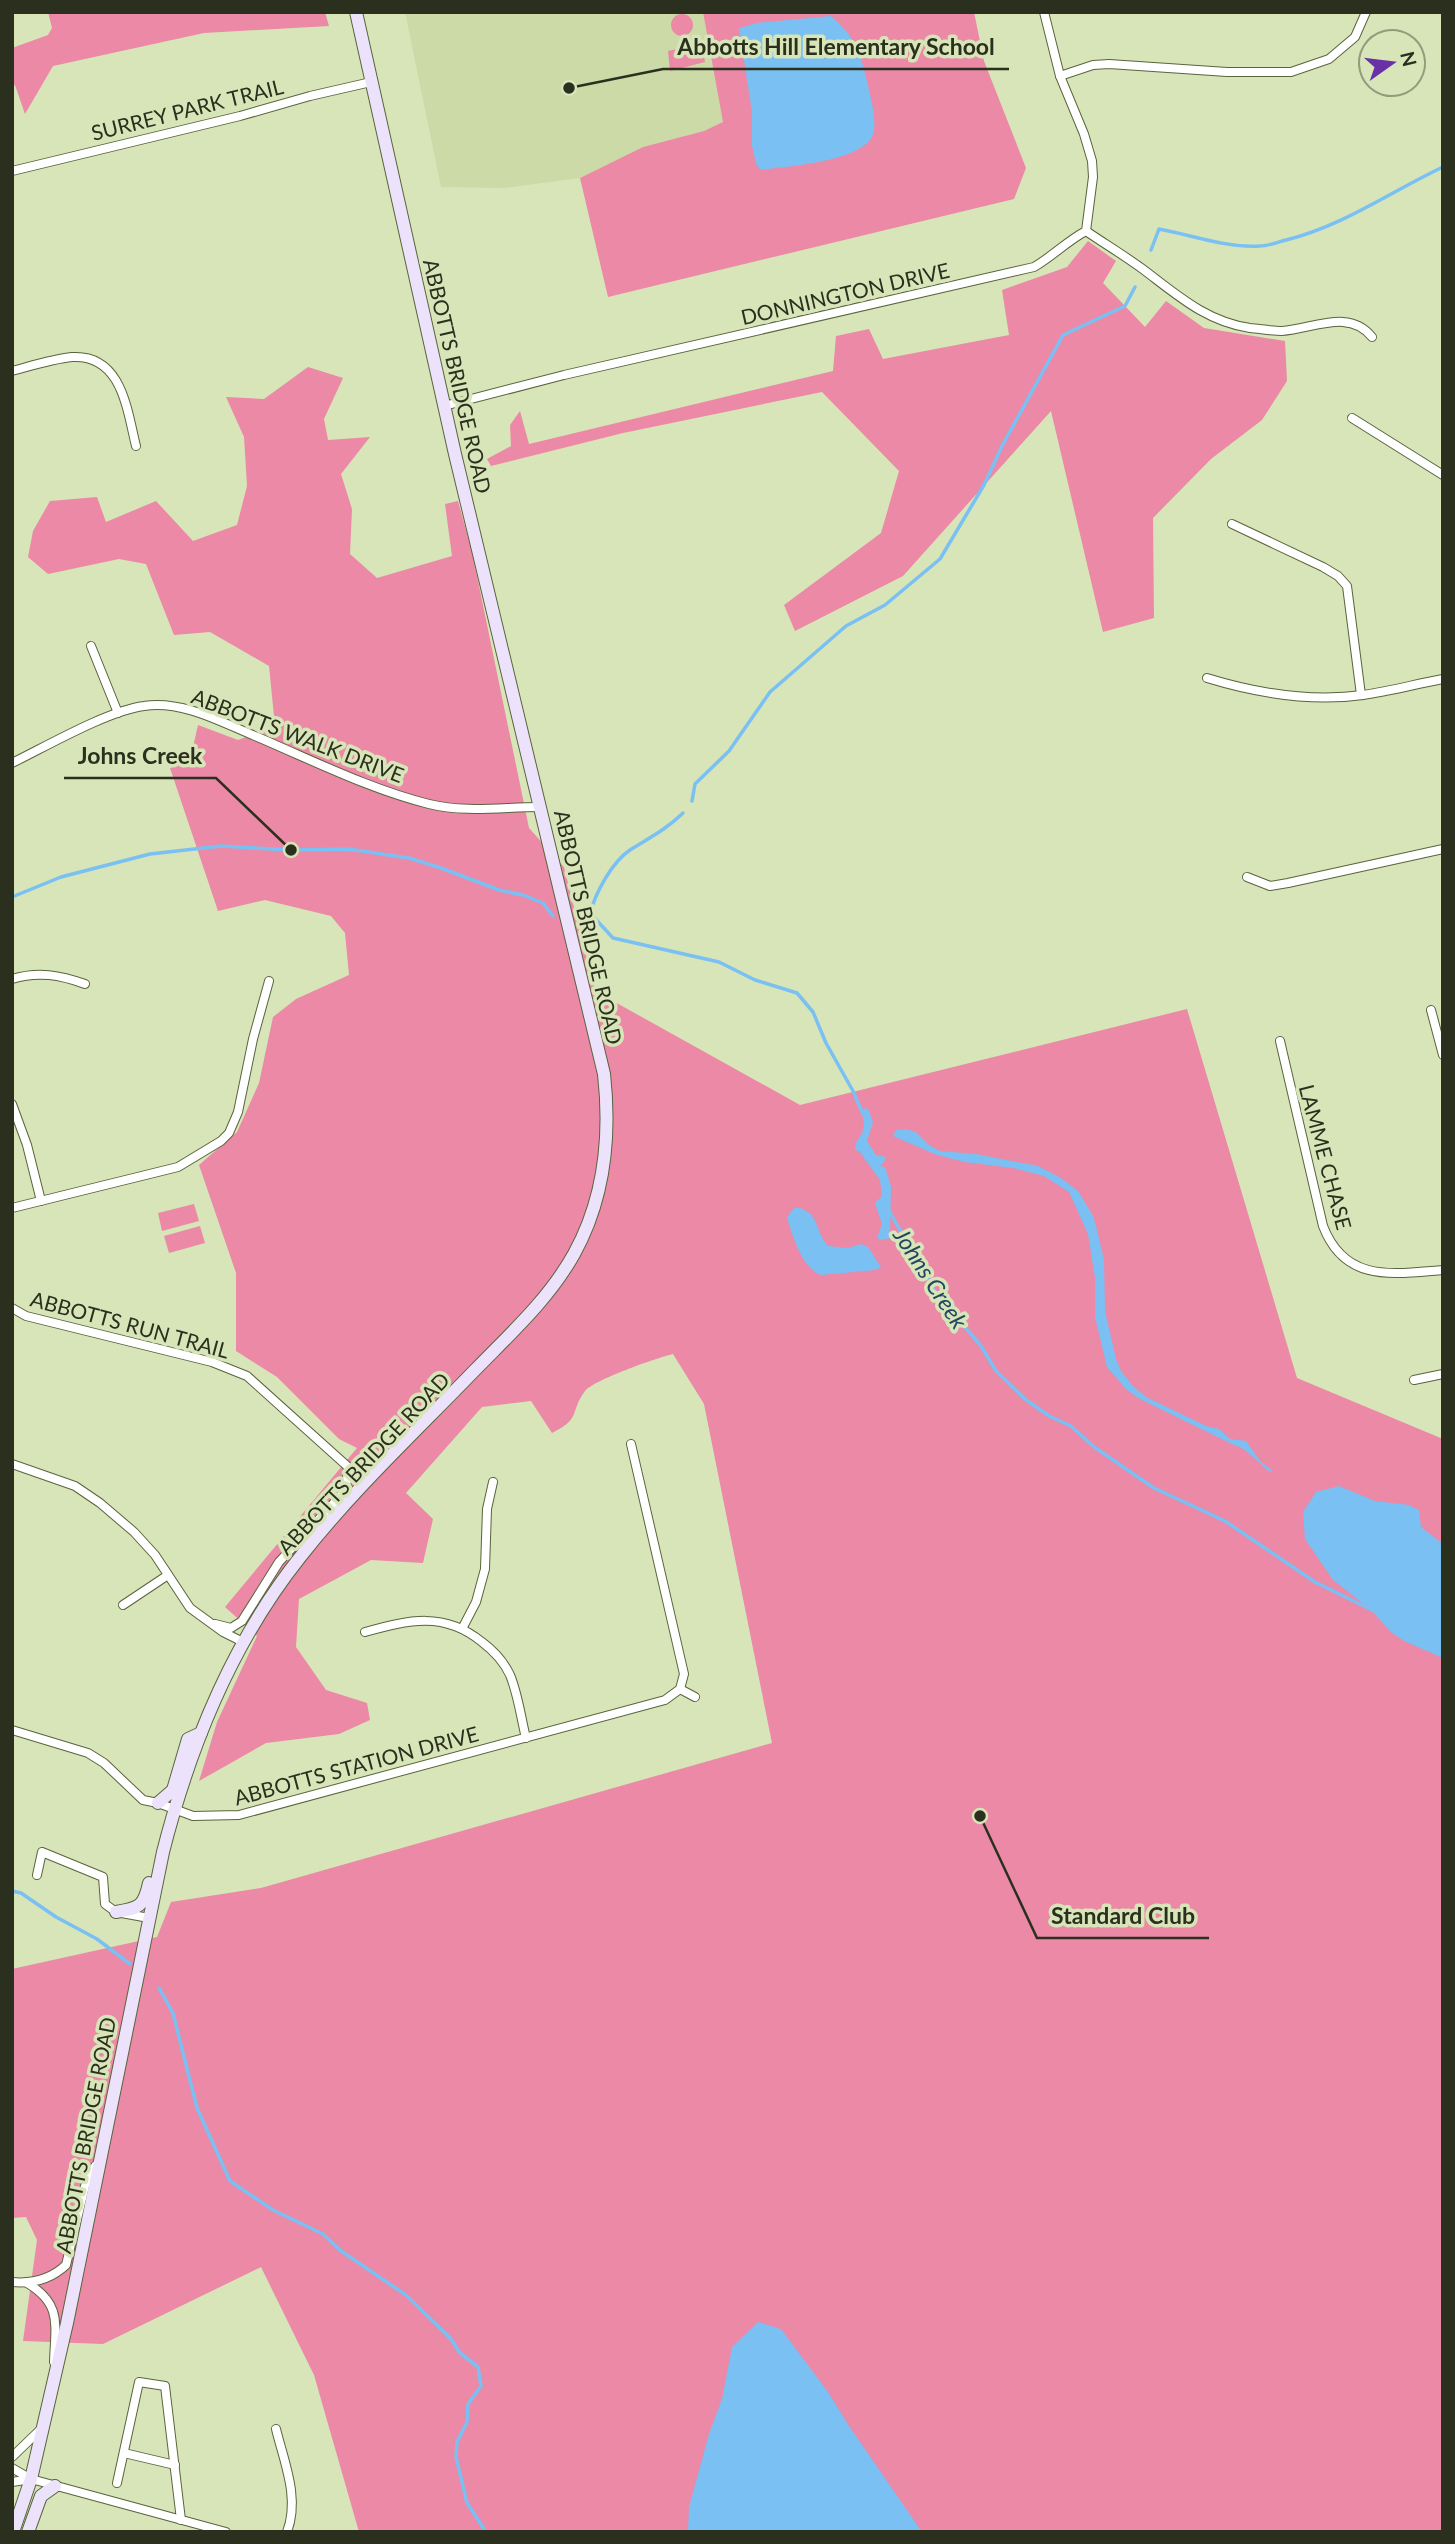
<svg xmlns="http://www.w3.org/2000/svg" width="1455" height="2544" font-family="Lato,sans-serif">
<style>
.built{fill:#cbdaa7}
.green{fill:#eb89a6}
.water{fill:#7ac0f3}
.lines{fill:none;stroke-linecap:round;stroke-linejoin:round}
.stream{stroke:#7ac0f3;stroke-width:3.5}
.street-casing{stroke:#59643d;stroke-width:10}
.secondary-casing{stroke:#59643d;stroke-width:14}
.street{stroke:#fff;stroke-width:8}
.secondary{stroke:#ece2fb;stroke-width:12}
.labels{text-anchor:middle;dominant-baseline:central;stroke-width:7;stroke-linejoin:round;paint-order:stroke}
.street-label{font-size:21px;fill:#2a2f1e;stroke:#d7e5b9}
.water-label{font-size:23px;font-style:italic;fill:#214762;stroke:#d7e5b9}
.leader{fill:none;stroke:#2a2f1e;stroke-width:2.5}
.callout-dot{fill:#2a2f1e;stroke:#d7e5b9;stroke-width:2.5}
.callout-label{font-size:23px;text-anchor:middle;font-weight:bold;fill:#2a2f1e;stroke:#d7e5b9;stroke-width:7;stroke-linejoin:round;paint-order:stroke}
</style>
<rect width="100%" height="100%" fill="#d7e5b9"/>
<!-- built -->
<path class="built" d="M 405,12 L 703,12 L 724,122 L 704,131 L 643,147 L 580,178 L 504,188 L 441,187 Z"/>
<!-- green -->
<g class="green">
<path d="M 48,12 L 325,12 L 329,26 L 204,33 L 53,66 L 25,114 L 15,85 L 12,86 L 12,48 L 48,35 L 52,28 Z"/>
<path d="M 703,12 L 974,12 L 984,61 L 1026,168 L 1014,199 L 608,297 L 580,178 L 643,147 L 704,131 L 723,122 Z"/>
<circle cx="682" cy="25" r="11"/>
<path d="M 700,36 L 705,62 L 670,71 L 668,51 L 687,47 L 685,39 Z"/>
<path d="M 1088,241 L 1116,261 L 1103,283 L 1145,327 L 1166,301 L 1204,328 L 1285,341 L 1287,381 L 1262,420 L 1211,459 L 1153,518 L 1154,618 L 1103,632 L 1051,411 L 903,576 L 795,631 L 784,605 L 881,533 L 899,471 L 822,392 L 623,433 L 491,466 L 487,459 L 511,446 L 510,425 L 520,411 L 529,444 L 833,371 L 836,336 L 869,329 L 883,359 L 1009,335 L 1002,290 L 1067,267 Z"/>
<path d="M 308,367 L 343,378 L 324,419 L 328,440 L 370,437 L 341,474 L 352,509 L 350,554 L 377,578 L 452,556 L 445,504 L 458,501 L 472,552 L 529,828 L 564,867 L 595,991 L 800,1105 L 1187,1009 L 1297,1378 L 1443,1439 L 1443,2532 L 359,2532 L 314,2375 L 261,2267 L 103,2344 L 23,2341 L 37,2240 L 26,2217 L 12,2218 L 12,1969 L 157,1937 L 171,1902 L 261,1888 L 772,1743 L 704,1404 L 673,1354 C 656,1358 594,1380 585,1391 C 569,1413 582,1418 552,1433 L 531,1401 L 482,1407 L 406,1493 L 433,1519 L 423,1563 L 371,1560 L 299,1599 L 296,1647 L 326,1690 L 367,1703 L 370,1720 L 339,1734 L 266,1743 L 199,1781 L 217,1722 L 257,1636 L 225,1607 L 357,1448 L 339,1439 L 277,1377 L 236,1351 L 236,1273 L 199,1165 L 237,1132 L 259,1083 L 273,1017 L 296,999 L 349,975 L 345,933 L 331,916 L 265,900 L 218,911 L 170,768 L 191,756 L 198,725 L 238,740 L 275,726 L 269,666 L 210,632 L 174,635 L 146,564 L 119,559 L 48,574 L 28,557 L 33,531 L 50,501 L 97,497 L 106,522 L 156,501 L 193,541 L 237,525 L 247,486 L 244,437 L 226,397 L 264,399 Z"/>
<path d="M 194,1204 L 199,1221 L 162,1231 L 158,1213 Z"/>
<path d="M 200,1226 L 205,1243 L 169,1253 L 164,1236 Z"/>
</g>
<!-- water -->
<g class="water">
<path d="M 831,16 C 855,36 860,52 867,81 C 870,96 876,115 874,130 C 871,162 786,166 761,170 L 756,164 L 752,146 L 752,112 L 739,28 L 757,23 Z"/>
<path d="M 865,1108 L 868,1109 L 873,1122 L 867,1141 L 876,1155 L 886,1157 L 884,1162 L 880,1166 L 885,1167 L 891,1186 L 890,1238 L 882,1240 L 877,1238 L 882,1224 L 875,1203 L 882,1196 L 880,1180 L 859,1151 L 855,1150 C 855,1139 863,1136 864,1126 C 864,1117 860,1115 865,1108 Z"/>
<path d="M 905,1129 L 916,1132 L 929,1145 L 940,1151 L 976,1154 L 1038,1166 L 1061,1178 L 1078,1191 L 1093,1216 L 1097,1230 L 1104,1260 L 1105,1311 L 1116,1359 L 1121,1371 L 1133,1386 L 1146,1397 L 1206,1426 L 1219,1429 L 1230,1439 L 1246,1441 L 1261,1462 L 1272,1470 L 1271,1472 C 1258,1464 1248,1448 1234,1445 L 1140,1399 L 1127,1390 L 1107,1367 L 1095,1317 L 1095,1278 L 1088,1234 L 1069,1192 L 1044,1176 L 1013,1168 L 965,1162 L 937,1155 L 893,1136 L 896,1130 Z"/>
<path d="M 797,1207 C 821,1214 813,1228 828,1246 L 848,1248 L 861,1244 L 868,1247 L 881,1267 L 876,1270 L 821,1275 C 802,1268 793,1237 787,1218 L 792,1210 Z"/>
<path d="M 1339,1486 L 1375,1501 L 1409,1505 L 1419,1510 L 1421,1527 L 1443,1544 L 1443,1658 L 1404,1641 L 1391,1632 L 1370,1609 L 1333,1580 L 1305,1539 L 1303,1512 L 1316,1492 Z"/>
<path d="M 758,2322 L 781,2329 L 828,2392 L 849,2426 L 922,2532 L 688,2532 L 689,2507 L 709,2434 L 722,2399 L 732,2347 Z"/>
</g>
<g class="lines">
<!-- stream -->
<g class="stream">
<path d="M 1151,250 L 1159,229 C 1192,235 1226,248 1260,246 C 1268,246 1278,242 1286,240 C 1343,226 1390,192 1443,167"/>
<path d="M 692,801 L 695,784 L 729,751 L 770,692 L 846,626 L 885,605 L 940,559 L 984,485 L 1002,446 L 1063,335 L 1125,306 L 1135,287"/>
<path d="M 12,897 L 61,877 L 150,854 L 221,846 L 291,850 L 348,849 L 409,858 L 441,868 L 499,890 L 523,895 L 543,903 L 553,916"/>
<path d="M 590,913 L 613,938 L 719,962 L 755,980 L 797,993 L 813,1012 L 826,1043 L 853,1091 L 863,1114"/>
<path d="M 590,913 C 596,892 612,862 630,850 C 649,838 667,829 683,813"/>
<path d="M 583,915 L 590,913"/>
<path d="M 888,1209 L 948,1314 L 965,1327 L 981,1346 L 996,1371 L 1025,1399 L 1049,1416 L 1071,1426 L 1094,1447 L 1154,1488 L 1225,1521 L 1315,1582 L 1374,1611"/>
<path d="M 12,1891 L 21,1893 L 56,1917 L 97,1939 L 130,1964"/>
<path d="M 159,1988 L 173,2013 L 197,2108 L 230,2181 L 273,2210 L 323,2234 L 341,2251 L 406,2295 L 451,2339 L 460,2353 L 478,2367 L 481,2386 L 468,2404 L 467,2422 L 457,2442 L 456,2457 L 467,2503 L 486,2532"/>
</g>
<defs>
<g id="street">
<path d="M 1060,76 L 1093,65 L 1109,64 L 1227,72 L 1291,72 L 1329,59 L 1355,37 L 1366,12"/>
<path d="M 12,171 L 240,116 L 310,96 L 371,82"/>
<path d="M 1086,231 C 1105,244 1125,256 1144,270 C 1177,295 1207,322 1250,328 C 1261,329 1272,331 1282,331 C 1313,329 1349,308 1372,337"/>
<path d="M 12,371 C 31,366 52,359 72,357 C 122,354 127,410 136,446"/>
<path d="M 444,406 L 564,375 L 1034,267 C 1053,256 1067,241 1086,231 L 1093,177 L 1092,161 L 1084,134 L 1060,76 L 1044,12"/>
<path d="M 1352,418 L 1443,475"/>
<path d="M 1232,524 L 1323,567 L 1338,576 L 1347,586 L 1361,695"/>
<path d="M 91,646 L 118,713"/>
<path d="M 1207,678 C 1256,693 1312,702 1363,695 C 1390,691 1416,684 1443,679"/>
<path d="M 12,763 C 47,746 107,711 144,706 C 182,700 221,722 255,736 C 312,760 369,789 429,804 C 465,813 503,807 540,807"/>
<path d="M 1247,877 L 1270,886 L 1288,883 L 1443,849"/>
<path d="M 12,979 C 38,971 60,975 85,984"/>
<path d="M 1431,1010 L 1443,1055"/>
<path d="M 1280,1041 L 1323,1226 C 1345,1283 1392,1274 1443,1270"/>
<path d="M 12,1104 L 27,1145 L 41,1201"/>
<path d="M 12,1208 L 178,1167 L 221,1141 L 229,1133 L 238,1112 L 253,1039 L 269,981"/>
<path d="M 12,1308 L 26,1316 L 212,1362 L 247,1376 L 366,1483"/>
<path d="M 1414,1380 L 1443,1374"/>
<path d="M 12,1464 L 75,1486 L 100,1503 L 134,1532 L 155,1555 L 190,1608 L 223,1632 L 243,1642"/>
<path d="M 123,1605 L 168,1575"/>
<path d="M 215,1624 L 231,1628 L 242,1621 L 279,1562 L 346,1490 L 348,1467"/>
<path d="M 463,1627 L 476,1602 L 485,1569 L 487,1509 L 493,1482"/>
<path d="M 365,1632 C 409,1620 444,1611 482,1642 C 494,1651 504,1662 510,1675 C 518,1694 521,1718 526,1738"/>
<path d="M 680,1689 L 695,1697"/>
<path d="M 12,1730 L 88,1753 L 104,1763 L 143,1800 L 158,1803 L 193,1816 L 239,1815 L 665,1700 L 680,1689 L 684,1674 L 631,1444"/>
<path d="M 37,1875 L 42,1852 L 103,1877 L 105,1904 L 116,1912 L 149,1918"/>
<path d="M 12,2282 C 32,2284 51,2279 66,2265 L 85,2186 L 95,2166"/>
<path d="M 27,2283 C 63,2304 55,2326 54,2362"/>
<path d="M 276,2429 C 284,2462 300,2498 287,2532"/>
<path d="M 124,2453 L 175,2465"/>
<path d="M 12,2457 L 42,2428"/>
<path d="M 12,2468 L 31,2479 L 226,2532"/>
<path d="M 12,2482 L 31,2479"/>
<path d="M 117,2483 L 139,2382 L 165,2386 L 181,2520"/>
</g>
<g id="secondary">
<path d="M 158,1803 L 173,1790 L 188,1739 L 201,1733"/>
<path d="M 116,1912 C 139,1908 144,1907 149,1883"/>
<path d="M 13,2532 L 31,2479 L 67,2323 L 163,1852 C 190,1746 232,1642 301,1556 C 353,1490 416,1431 475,1370 C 510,1334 549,1299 574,1254 C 605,1198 611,1137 604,1074 L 455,454 L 356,12"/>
<path d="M 28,2532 L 41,2496 L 55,2486"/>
</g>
</defs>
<!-- street casing -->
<use href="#street" class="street-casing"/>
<!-- secondary casing -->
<use href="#secondary" class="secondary-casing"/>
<!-- street -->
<use href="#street" class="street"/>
<!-- secondary -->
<use href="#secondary" class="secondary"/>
</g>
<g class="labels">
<!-- street labels -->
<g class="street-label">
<text transform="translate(187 109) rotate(-14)">SURREY PARK TRAIL</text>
<text transform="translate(845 293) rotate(-13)">DONNINGTON DRIVE</text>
<text transform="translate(458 376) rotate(77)">ABBOTTS BRIDGE ROAD</text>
<text transform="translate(298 735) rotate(21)">ABBOTTS WALK DRIVE</text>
<text transform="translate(589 927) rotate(77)">ABBOTTS BRIDGE ROAD</text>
<text transform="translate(1326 1157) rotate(75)">LAMME CHASE</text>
<text transform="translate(130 1324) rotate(15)">ABBOTTS RUN TRAIL</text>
<text transform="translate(363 1463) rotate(-47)">ABBOTTS BRIDGE ROAD</text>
<text transform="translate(356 1765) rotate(-15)">ABBOTTS STATION DRIVE</text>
<text transform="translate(85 2135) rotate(-79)">ABBOTTS BRIDGE ROAD</text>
</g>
<!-- water labels -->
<g class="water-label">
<text transform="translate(931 1278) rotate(57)">Johns Creek</text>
</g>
</g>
<!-- callouts -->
<path class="leader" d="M569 88L663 69H1009M291 850L216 778H64M980 1816L1037 1938H1209"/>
<g class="callout-dot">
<circle cx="569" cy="88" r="7"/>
<circle cx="291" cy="850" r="7"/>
<circle cx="980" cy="1816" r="7"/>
</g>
<g class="callout-label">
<text x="836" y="55">Abbotts Hill Elementary School</text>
<text x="140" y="764">Johns Creek</text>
<text x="1123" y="1924">Standard Club</text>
</g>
<!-- border -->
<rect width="1455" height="2544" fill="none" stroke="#2a2f1e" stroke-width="28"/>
<!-- north arrow -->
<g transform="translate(1392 63) rotate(76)"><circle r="33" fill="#d7e5b9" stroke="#929c7b" stroke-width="2"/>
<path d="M0-5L12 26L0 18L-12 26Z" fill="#6a31a7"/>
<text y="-10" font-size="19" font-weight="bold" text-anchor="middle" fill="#2a2f1e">N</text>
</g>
</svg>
